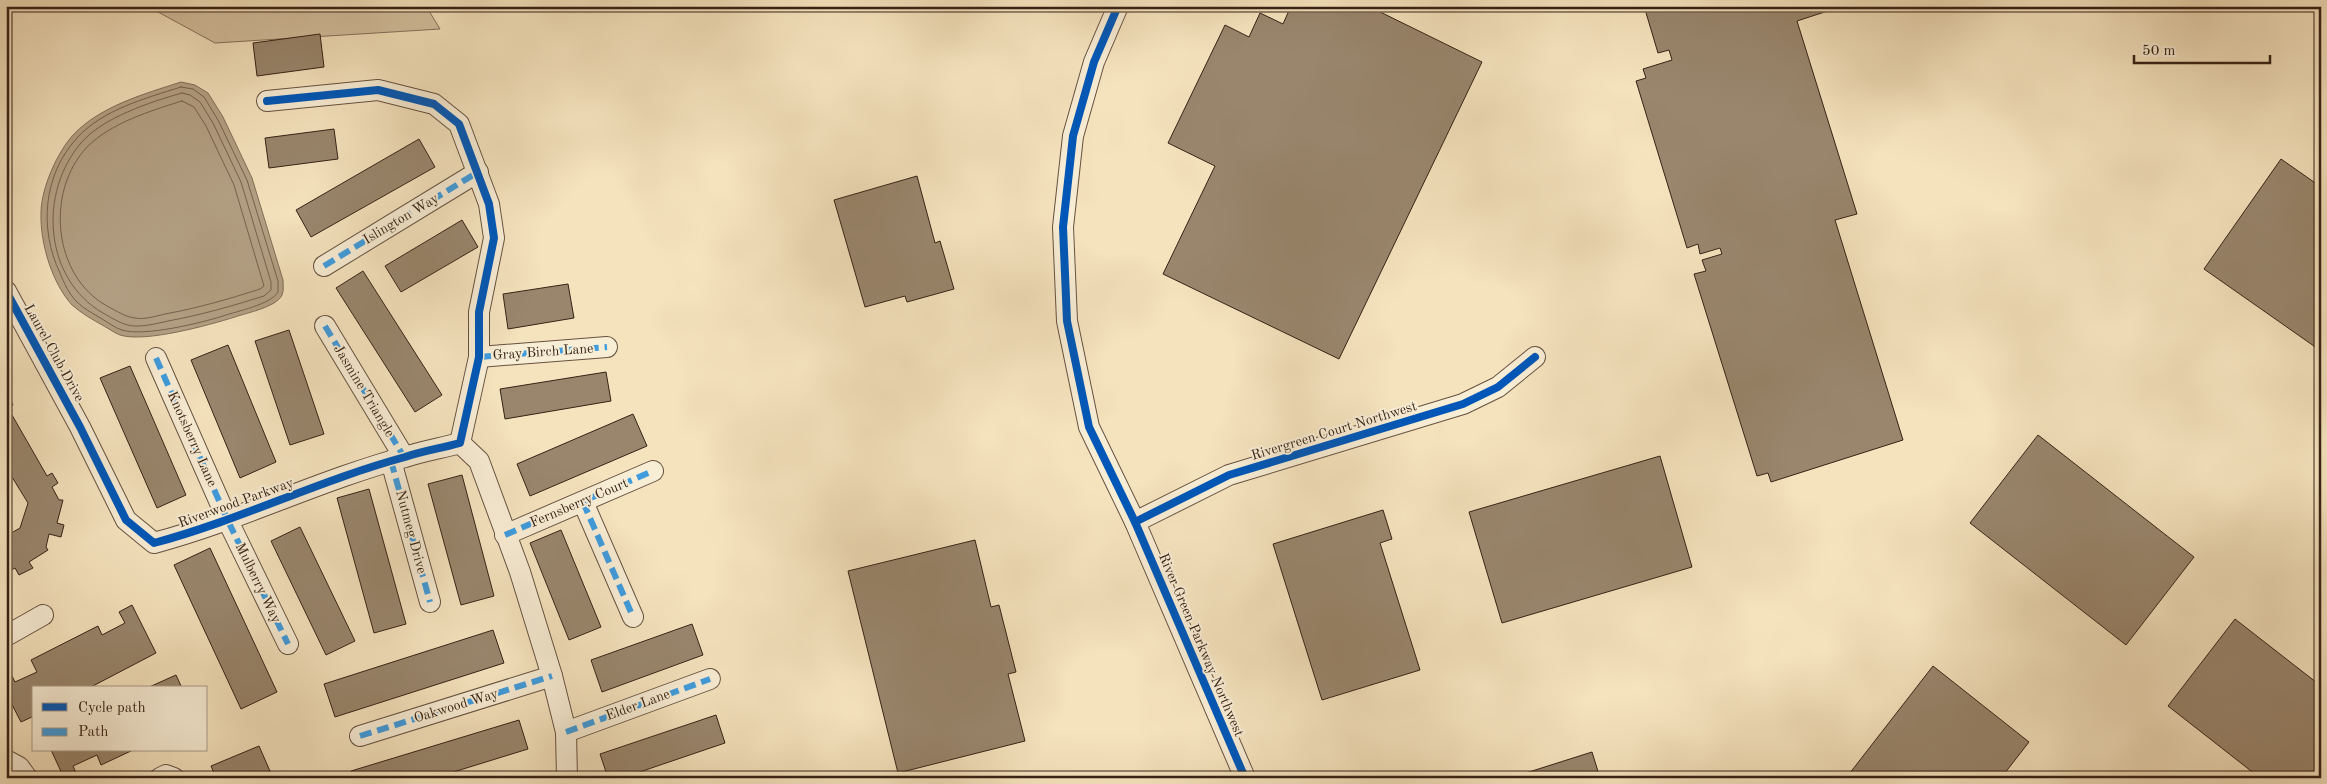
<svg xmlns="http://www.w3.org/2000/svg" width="2327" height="784" font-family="'Old Standard TT',serif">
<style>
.green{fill:#d5c2a1;stroke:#86725c}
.water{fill:#b4a185;stroke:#826e59}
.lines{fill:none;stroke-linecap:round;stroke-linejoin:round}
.shore{stroke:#75624e;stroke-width:1}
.building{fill:#99866d;stroke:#362216}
.minor-casing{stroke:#665240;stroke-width:22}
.minor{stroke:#f8edd5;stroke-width:20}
.quiet{stroke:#3e9cdf;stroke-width:6;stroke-dasharray:12 6;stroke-linecap:butt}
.cycleway-casing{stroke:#f8edd5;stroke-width:11}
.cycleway{stroke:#0057b8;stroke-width:8}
.labels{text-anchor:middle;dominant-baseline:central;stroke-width:4;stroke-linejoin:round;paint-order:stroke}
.street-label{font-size:14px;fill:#362216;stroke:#f8edd5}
</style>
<rect width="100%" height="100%" fill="#f5e3be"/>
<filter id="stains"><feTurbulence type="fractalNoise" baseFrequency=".004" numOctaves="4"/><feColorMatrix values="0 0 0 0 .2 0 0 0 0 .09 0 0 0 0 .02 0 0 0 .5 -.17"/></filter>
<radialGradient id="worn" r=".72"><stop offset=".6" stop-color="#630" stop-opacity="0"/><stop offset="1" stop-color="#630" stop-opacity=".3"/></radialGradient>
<!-- green -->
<path class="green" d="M 147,6 L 426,6 L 440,29 L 215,43 Z"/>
<!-- water -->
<path class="water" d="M 181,82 L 195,85 L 208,93 L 223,117 L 252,178 L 283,280 C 283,285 284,291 282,295 C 277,307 246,313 235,317 C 209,325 145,343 120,335 C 115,333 109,329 104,326 C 93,320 81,313 72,305 C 52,283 40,243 41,213 C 41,189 57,152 74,134 C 101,106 144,94 181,82 Z"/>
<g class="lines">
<!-- shore -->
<g class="shore">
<path d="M 181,87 L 193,89 L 204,97 L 218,120 L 247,180 L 278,281 L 278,292 C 270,305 237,311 223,316 C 201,323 143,337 122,330 C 115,328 109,323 102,319 C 94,314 84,309 77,302 C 69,294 64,283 60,273 C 39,229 43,175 77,138 C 102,110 146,98 181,87 Z"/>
<path d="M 182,93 L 190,95 L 200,102 L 213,123 L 241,182 L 271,282 L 271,290 L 264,296 C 232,306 201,315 168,321 C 159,323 148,326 138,326 C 125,327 114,319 103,313 C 44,279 38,193 81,143 C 102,118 150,102 182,93 Z"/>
<path d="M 182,101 L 194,107 L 206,126 L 234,185 L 264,286 L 260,289 C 229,299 198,308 165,314 C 156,316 144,320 135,318 C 125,317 117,311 107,306 C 53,276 45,192 87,147 C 111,123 150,111 182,101 Z"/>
</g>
</g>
<!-- building -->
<g class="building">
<path d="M 1291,6 L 1368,6 L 1482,62 L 1339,359 L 1163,274 L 1215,166 L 1168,143 L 1225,25 L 1249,37 L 1260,13 L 1283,24 Z"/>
<path d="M 1644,6 L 1843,6 L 1797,21 L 1857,214 L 1835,220 L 1903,440 L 1771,482 L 1768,473 L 1757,476 L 1694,274 L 1706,271 L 1702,260 L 1722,254 L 1720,248 L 1700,254 L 1698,244 L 1687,248 L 1636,81 L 1646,78 L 1643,69 L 1672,60 L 1669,50 L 1658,53 Z"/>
<path d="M 320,34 L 324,67 L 257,76 L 253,43 Z"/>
<path d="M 334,129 L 338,159 L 269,168 L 265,138 Z"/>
<path d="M 419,139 L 435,167 L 311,237 L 296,210 Z"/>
<path d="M 2281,159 L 2321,187 L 2321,351 L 2204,269 Z"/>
<path d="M 917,176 L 935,243 L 940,241 L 954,289 L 907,302 L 905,296 L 865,307 L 834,200 Z"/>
<path d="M 462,220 L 478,247 L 401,292 L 385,266 Z"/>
<path d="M 363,271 L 442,395 L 415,412 L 336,288 Z"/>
<path d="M 568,284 L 574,318 L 508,329 L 503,294 Z"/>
<path d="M 289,330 L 324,434 L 290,445 L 255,341 Z"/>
<path d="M 228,345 L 276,462 L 240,478 L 191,360 Z"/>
<path d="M 130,366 L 186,495 L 157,508 L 100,378 Z"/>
<path d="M 606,372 L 611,401 L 505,419 L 500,389 Z"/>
<path d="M 9,397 L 13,405 L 8,408 L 47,476 L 52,473 L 58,483 L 52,487 L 59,500 L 63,500 L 57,523 L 64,525 L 61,537 L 49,534 L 46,547 L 48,550 L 29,562 L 33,568 L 19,575 L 15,568 L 6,573 L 6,536 L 20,528 L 28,503 L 12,477 L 6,480 L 6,398 Z"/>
<path d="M 633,414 L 647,446 L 530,496 L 517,464 Z"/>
<path d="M 2038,435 L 2194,557 L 2126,645 L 1970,523 Z"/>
<path d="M 1660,456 L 1692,567 L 1502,623 L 1469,512 Z"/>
<path d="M 462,475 L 494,596 L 461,605 L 428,484 Z"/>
<path d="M 369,489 L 406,624 L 374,633 L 337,498 Z"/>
<path d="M 1383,510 L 1392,539 L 1380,543 L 1420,670 L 1322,700 L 1273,544 Z"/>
<path d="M 300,527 L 355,641 L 326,655 L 271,541 Z"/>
<path d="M 561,530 L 601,627 L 569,640 L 530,543 Z"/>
<path d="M 975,540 L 991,607 L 999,605 L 1016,672 L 1008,674 L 1025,741 L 898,773 L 848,571 Z"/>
<path d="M 210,548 L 277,692 L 241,709 L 174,565 Z"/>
<path d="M 132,605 L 156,653 L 89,688 L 34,688 L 34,716 L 21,722 L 6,693 L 6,674 L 10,672 L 15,682 L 37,672 L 31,660 L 98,626 L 102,635 L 125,623 L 119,612 Z"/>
<path d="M 2235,619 L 2321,686 L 2321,778 L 2260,778 L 2168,706 Z"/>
<path d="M 692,624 L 703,655 L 602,692 L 591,660 Z"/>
<path d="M 493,630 L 504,663 L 335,717 L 324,684 Z"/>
<path d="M 1933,666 L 2029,742 L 2001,778 L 1846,778 Z"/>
<path d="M 176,675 L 182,688 L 147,688 Z"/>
<path d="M 716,715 L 725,743 L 622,778 L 608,778 L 600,754 Z"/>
<path d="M 519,720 L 528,749 L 434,778 L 353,778 L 351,771 Z"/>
<path d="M 259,746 L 273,778 L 230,778 L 229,775 L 216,778 L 211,766 Z"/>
<path d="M 51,750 L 133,750 L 101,765 L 97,755 L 73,766 L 77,775 L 70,778 L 64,778 Z"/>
<path d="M 1592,752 L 1600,778 L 1510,778 Z"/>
</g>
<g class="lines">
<defs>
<g id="minor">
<path d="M 1118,6 L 1094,62 L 1073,136 L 1063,227 L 1067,321 L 1089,427 L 1135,522 L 1245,778"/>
<path d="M 267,101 L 378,90 L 434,104 L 459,124 L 489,204 L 494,238 L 479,312 L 479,357 L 460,443"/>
<path d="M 324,266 L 478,172"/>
<path d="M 6,291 L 80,427 L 126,520 L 154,543 C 240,520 320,480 405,457 C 423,451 442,448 460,443"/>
<path d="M 325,326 L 404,457"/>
<path d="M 479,357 L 607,347"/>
<path d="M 156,358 L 228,521 L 288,644"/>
<path d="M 460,443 L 479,461 L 520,572 L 552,676 L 566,732 L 567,778"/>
<path d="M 391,461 L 430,602"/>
<path d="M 583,502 L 633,617"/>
<path d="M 1135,522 L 1229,475 L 1463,404 L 1498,387 L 1535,357"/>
<path d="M 505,535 L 653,471"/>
<path d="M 6,636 L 43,615"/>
<path d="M 566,732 L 710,679"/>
<path d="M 360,736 L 552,676"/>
<path d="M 6,760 L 19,767 L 27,778"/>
<path d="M 160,778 L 166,775 L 174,778"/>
</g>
</defs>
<!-- minor casing -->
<use href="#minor" class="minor-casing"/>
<!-- minor -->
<use href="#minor" class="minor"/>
<!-- quiet -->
<g class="quiet">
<path d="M 324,266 L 478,172"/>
<path d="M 325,326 L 404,457"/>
<path d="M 479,357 L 607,347"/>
<path d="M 156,358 L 228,521 L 288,644"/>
<path d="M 391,461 L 430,602"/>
<path d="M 583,502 L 633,617"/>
<path d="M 505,535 L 653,471"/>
<path d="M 566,732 L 710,679"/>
<path d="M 360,736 L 552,676"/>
</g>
<defs>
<g id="cycleway">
<path d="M 1118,6 L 1094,62 L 1073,136 L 1063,227 L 1067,321 L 1089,427 L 1135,522 L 1245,778"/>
<path d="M 6,291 L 80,427 L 126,520 L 154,543 C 240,520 320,480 405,457 C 423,451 442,448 460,443 L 479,357 L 479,312 L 494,238 L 489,204 L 459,124 L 434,104 L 378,90 L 267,101"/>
<path d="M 1135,522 L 1229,475 L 1463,404 L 1498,387 L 1535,357"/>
</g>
</defs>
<!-- cycleway casing -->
<use href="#cycleway" class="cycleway-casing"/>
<!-- cycleway -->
<use href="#cycleway" class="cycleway"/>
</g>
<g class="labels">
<!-- street labels -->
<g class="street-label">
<text transform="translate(401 219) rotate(-31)">Islington Way</text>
<text transform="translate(543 352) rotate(-4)">Gray Birch Lane</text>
<text transform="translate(54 353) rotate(61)">Laurel Club Drive</text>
<text transform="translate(364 391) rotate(59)">Jasmine Triangle</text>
<text transform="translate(1334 431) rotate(-17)">Rivergreen Court Northwest</text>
<text transform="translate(192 439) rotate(66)">Knotsberry Lane</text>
<text transform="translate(236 503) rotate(-20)">Riverwood Parkway</text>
<text transform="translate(579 503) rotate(-23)">Fernsberry Court</text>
<text transform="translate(411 532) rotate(75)">Nutmeg Drive</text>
<text transform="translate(258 583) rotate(64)">Mulberry Way</text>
<text transform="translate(1201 645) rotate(67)">River Green Parkway Northwest</text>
<text transform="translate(638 705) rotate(-20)">Elder Lane</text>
<text transform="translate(456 706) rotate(-17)">Oakwood Way</text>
</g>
</g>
<!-- margin -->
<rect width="2327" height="784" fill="none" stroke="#f5e3be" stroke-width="25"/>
<rect x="8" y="8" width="2312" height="769" fill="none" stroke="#362216" stroke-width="2.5"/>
<rect x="12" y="12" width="2302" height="759" fill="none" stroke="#362216"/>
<!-- legend -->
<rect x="32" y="686" width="175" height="65" fill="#f8edd5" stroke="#aa9c89"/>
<rect x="42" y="703" width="25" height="8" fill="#0057b8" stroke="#aa9c89"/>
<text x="78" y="712" font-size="15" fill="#362216">Cycle path</text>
<rect x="42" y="728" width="25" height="8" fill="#3e9cdf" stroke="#aa9c89"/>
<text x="78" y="736" font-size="15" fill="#362216">Path</text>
<!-- scale -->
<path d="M2134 55v8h136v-8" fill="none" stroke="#362216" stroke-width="2.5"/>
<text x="2142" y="55" font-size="15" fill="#362216" stroke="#f8edd5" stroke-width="4" paint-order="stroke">50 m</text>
<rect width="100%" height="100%" filter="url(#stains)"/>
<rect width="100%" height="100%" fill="url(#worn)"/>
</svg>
